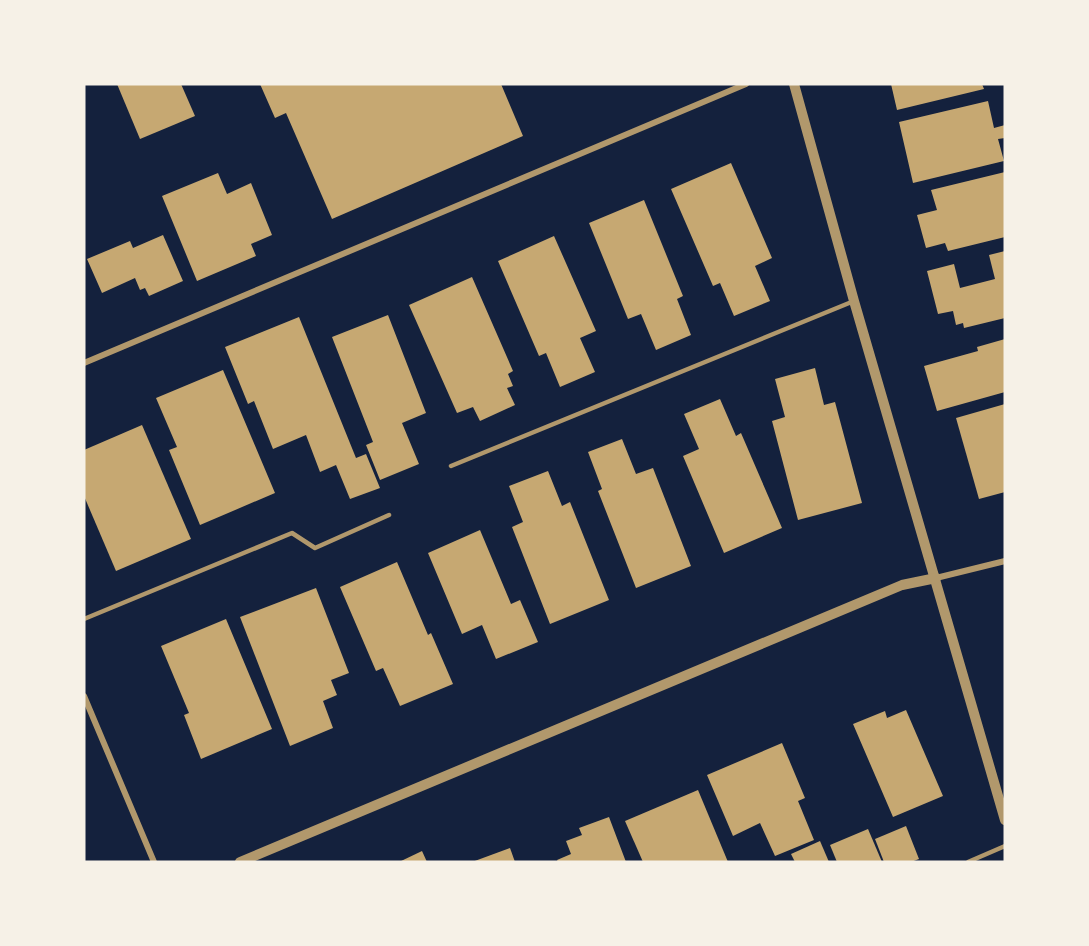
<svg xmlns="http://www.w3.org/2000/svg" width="1089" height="946" font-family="'Titillium Web',sans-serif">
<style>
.building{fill:#c6a872}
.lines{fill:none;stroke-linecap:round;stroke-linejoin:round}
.service{stroke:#b1986c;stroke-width:4.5}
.minor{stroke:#b1986c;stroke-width:6}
.tertiary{stroke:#b1986c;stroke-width:10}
</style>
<rect width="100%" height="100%" fill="#14213d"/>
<!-- building -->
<g class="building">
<path d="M 117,84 L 181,84 L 195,116 L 140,139 Z"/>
<path d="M 260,84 L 501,84 L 523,136 L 332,219 L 286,113 L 275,118 Z"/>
<path d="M 891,84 L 982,84 L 984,89 L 897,110 Z"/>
<path d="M 988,101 L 994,128 L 1005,125 L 1005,138 L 998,139 L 1004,161 L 913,183 L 899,122 Z"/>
<path d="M 731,163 L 772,258 L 755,266 L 770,301 L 734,316 L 720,283 L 713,286 L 671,189 Z"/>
<path d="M 1005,172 L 1005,237 L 948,251 L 945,243 L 926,248 L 917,215 L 937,210 L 931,190 Z"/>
<path d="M 218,173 L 227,194 L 251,183 L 272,235 L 251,244 L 256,256 L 197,281 L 162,196 Z"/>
<path d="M 644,200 L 683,296 L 677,299 L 691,335 L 656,350 L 641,314 L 628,319 L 589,223 Z"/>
<path d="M 163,235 L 183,281 L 149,296 L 145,288 L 140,290 L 135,278 L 102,293 L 87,259 L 130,241 L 133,248 Z"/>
<path d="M 554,236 L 596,331 L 580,338 L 595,372 L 560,387 L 546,353 L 539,356 L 498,261 Z"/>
<path d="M 1005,251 L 1005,318 L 964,328 L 963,323 L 956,325 L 953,311 L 938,314 L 927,271 L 954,264 L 960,288 L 995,279 L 989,255 Z"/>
<path d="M 472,277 L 513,371 L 508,374 L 513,386 L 507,388 L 515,405 L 480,421 L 473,407 L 457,413 L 409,305 Z"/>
<path d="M 388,315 L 426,413 L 402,423 L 419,464 L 380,480 L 366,445 L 373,442 L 332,337 Z"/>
<path d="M 299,317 L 356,458 L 366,454 L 380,488 L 350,499 L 336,465 L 320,472 L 306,435 L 273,449 L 254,401 L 248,404 L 225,347 Z"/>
<path d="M 1005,339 L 1005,392 L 937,411 L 924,366 L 978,351 L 977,347 Z"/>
<path d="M 815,368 L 824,405 L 835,402 L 862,503 L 798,520 L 772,421 L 785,417 L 775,379 Z"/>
<path d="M 223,370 L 275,493 L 200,525 L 169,450 L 177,447 L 156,398 Z"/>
<path d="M 720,399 L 736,436 L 741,433 L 782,528 L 724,553 L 683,456 L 699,449 L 684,414 Z"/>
<path d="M 1005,404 L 1005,492 L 979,499 L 956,418 Z"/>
<path d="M 142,425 L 191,539 L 116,571 L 84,496 L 84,450 Z"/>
<path d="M 622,439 L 636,474 L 653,468 L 691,566 L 636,588 L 598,491 L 602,489 L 588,452 Z"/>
<path d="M 548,471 L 562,506 L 570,502 L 609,600 L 550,624 L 512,527 L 523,522 L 509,486 Z"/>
<path d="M 480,530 L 511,604 L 520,600 L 538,642 L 496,659 L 482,625 L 462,634 L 428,553 Z"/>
<path d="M 397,562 L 428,635 L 431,633 L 453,684 L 400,706 L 383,668 L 376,671 L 340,587 Z"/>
<path d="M 316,588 L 349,673 L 331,680 L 337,695 L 323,701 L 333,728 L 290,746 L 240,617 Z"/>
<path d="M 226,619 L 272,729 L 201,759 L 184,715 L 189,713 L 161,646 Z"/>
<path d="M 906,710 L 943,796 L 893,817 L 853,724 L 885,711 L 887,718 Z"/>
<path d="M 782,743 L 805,798 L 798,801 L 814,840 L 775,856 L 760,823 L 733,836 L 707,775 Z"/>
<path d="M 698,790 L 728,862 L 643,862 L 625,821 Z"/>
<path d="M 609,817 L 626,862 L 558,862 L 557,860 L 571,854 L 566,841 L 582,835 L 579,828 Z"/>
<path d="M 906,826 L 919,859 L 911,862 L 884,862 L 875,839 Z"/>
<path d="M 868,829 L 882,862 L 837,862 L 830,845 Z"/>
<path d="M 820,841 L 829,862 L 795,862 L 791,854 Z"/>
<path d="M 510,848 L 515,862 L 472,862 Z"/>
<path d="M 422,851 L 427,862 L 399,862 Z"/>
</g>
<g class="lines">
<!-- service -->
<g class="service">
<path d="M 451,466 L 854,301"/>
<path d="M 84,619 L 292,533 L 315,548 L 389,515"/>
<path d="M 968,862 L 1005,846"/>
</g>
<!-- minor -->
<g class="minor">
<path d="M 84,363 L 746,84"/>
<path d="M 936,578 L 1005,561"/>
<path d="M 84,696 L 154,862"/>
</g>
<!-- tertiary -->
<g class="tertiary">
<path d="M 794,84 L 854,301 L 1005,820"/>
<path d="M 240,862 L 902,585 L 936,578"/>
</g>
</g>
<!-- border -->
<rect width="1089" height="946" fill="none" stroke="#f6f1e7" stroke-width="171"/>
</svg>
